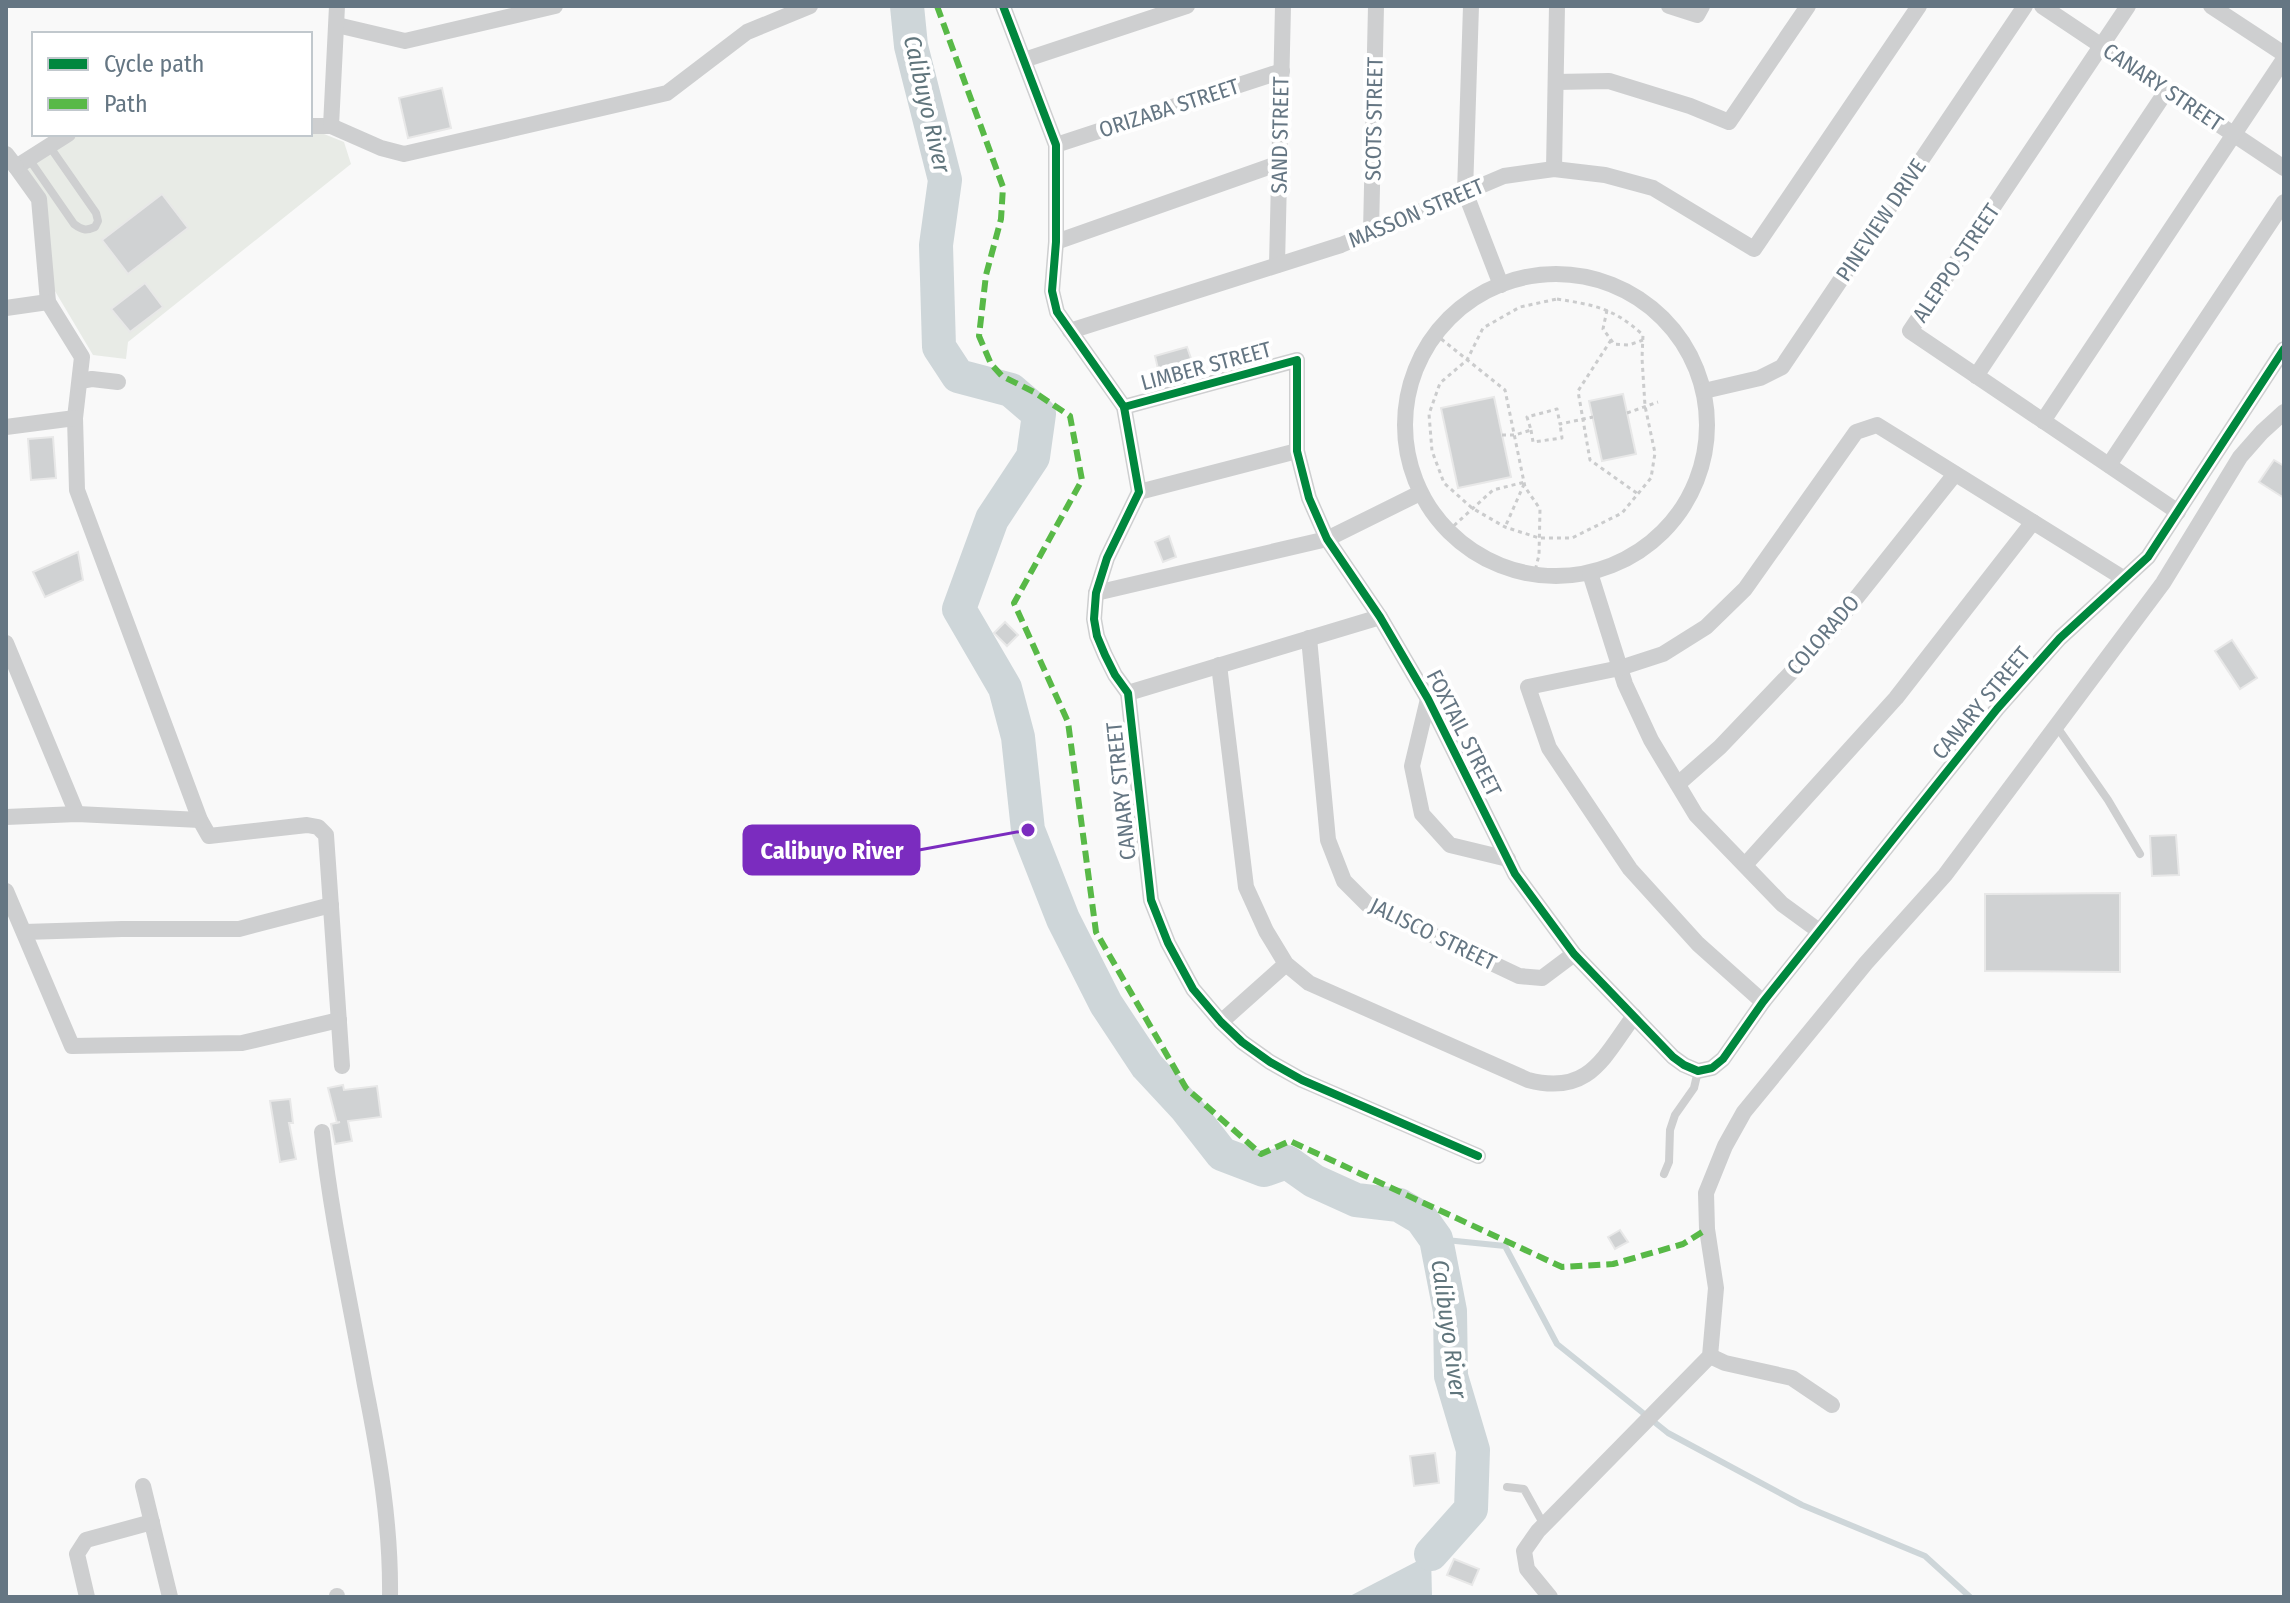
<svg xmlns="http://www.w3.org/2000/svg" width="2290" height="1603" font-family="'Fira Sans Condensed',sans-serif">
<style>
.green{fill:#e8ebe6}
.water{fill:#ced6d9}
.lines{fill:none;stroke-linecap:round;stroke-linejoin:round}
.stream{stroke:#ced6d9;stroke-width:6}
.river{stroke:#ced6d9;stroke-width:34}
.building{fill:#d0d2d3;stroke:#e8e8e8;stroke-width:2}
.path{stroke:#cbcccd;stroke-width:3;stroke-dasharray:4 4;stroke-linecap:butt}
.service{stroke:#cecfd0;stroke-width:8}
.minor{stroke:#cecfd0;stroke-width:16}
.quiet{stroke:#58b947;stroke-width:6;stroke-dasharray:12 6;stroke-linecap:butt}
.cycleway-casing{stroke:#fff;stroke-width:13}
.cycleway{stroke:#00873e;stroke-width:8}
.labels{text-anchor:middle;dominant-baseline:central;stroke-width:8;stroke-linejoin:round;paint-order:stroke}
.street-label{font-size:22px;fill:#657683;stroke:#fff}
.water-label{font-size:24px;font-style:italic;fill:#60757c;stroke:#fff}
.leader{fill:none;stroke:#7b2cbf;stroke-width:3}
.callout-dot{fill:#7b2cbf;stroke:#fff;stroke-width:3}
.callout{fill:#7b2cbf;stroke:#7b2cbf;stroke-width:3}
.callout-label{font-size:24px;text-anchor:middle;font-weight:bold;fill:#fff}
</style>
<rect width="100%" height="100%" fill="#f9f9f9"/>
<!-- green -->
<path class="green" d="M 319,132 L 344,142 L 351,164 L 128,342 L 126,359 L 93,355 L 49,281 L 27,170 L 28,161 L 62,134 L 310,134 Z"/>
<!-- water -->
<path class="water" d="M 1431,1554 L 1432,1597 L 1348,1597 Z"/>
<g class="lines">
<!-- stream -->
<path class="stream" d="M 1436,1239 L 1505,1246 L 1557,1344 L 1668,1433 L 1802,1505 L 1925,1556 L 1970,1597"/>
<!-- river -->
<path class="river" d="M 907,6 L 911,46 L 945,180 L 936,245 L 939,347 L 958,376 L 1011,390 L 1039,414 L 1033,457 L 992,519 L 959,609 L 1005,688 L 1018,737 L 1028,830 L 1063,919 L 1106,1004 L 1147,1066 L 1186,1108 L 1222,1154 L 1264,1170 L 1287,1162 L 1314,1181 L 1356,1200 L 1399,1205 L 1421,1218 L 1436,1239 L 1450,1311 L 1451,1376 L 1473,1450 L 1471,1509 L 1431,1554"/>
</g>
<!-- building -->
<g class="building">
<path d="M 442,88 L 451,128 L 408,138 L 399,98 Z"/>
<path d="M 162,194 L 188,228 L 128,274 L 102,240 Z"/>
<path d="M 145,283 L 163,307 L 130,332 L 111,309 Z"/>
<path d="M 1187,347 L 1193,364 L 1159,373 L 1155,356 Z"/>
<path d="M 1623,394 L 1636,454 L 1602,461 L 1589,401 Z"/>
<path d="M 1494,397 L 1511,477 L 1458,488 L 1441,408 Z"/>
<path d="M 53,437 L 56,478 L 31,480 L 28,439 Z"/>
<path d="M 2274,460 L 2284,466 L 2284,498 L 2259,482 Z"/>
<path d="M 1169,536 L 1176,557 L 1163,562 L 1155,542 Z"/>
<path d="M 78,552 L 83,580 L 45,597 L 33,572 Z"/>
<path d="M 1005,622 L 1018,635 L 1007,646 L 994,633 Z"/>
<path d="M 2232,640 L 2257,678 L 2240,689 L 2215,651 Z"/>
<path d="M 2176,835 L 2179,875 L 2152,876 L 2150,836 Z"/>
<path d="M 2120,893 L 2120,972 L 1985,971 L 1985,894 Z"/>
<path d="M 343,1085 L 344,1090 L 377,1086 L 381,1117 L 348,1121 L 352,1141 L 335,1144 L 331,1124 L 340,1122 L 337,1123 L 328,1088 Z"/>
<path d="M 290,1099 L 293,1123 L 289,1123 L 296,1159 L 280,1162 L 270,1101 Z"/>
<path d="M 1620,1230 L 1628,1242 L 1615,1249 L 1608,1237 Z"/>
<path d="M 1435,1453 L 1439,1483 L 1414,1486 L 1410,1456 Z"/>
<path d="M 1454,1559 L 1479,1569 L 1472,1585 L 1447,1575 Z"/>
</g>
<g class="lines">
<!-- path -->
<g class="path">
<path d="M 1557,299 C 1594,305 1614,308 1643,335 L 1642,358 L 1645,406 L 1655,453 L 1651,478 L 1622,513 L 1572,538 L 1539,538 L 1505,527 L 1472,508 L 1444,483 L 1432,451 L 1429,414 L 1440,383 L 1467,360 L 1483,328 L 1520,307 Z"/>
<path d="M 1607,310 L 1603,329 L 1614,344 L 1629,345 L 1643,340"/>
<path d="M 1435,334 L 1505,390 L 1525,487 L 1540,509 L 1539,555 L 1534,575"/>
<path d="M 1611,340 L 1578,391 L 1590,460 L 1638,494"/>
<path d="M 1627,413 L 1658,402"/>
<path d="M 1531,430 L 1533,442 L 1562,438 L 1560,424"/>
<path d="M 1502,435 L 1515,435 L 1531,430 L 1527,417 L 1557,409 L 1560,424 L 1593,417"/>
<path d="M 1448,531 L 1493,490 L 1525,482 L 1506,525"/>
</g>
<!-- service -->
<g class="service">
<path d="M 29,159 L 74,224 C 82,230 86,231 95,227 L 98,221 L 96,213 L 50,147"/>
<path d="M 2057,727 L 2108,800 L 2140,854"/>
<path d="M 1664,1174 L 1669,1162 L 1670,1130 L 1675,1115 L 1694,1088 L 1698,1071"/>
<path d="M 1507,1487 L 1524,1489 L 1544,1525"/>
</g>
<!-- minor -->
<g class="minor">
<path d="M 1003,6 L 1056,145 L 1056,242 L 1052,291 L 1057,312 L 1124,407 L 1139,492 L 1107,558 L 1096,593 L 1094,619 L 1097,636 L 1105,655 L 1115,675 L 1128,693 L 1151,900 L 1168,943 L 1193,989 L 1221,1022 L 1242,1042 L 1270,1062 L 1302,1080 L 1478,1156"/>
<path d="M 1471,6 L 1465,192 L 1501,285"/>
<path d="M 1669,6 L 1697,15 L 1702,6"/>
<path d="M 2042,6 L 2284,168"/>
<path d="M 2128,6 L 1910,331 L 2178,512"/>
<path d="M 2211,6 L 2284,54"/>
<path d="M 337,25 L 405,41 L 555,6"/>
<path d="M 1024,60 L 1187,6"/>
<path d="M 1556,82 L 1609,81 L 1690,106 L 1729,122 L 1808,6"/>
<path d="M 310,126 L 331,126 L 381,148 L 404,154 L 667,93 L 747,32 L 810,6"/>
<path d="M 331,126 L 337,6"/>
<path d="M 68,134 L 16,167 L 39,199 L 48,302 L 82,357 L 75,418 L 77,490 L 200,820 L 209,836 L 307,825 L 318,827 L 326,835 L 342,1066"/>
<path d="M 1056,145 L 1282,71"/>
<path d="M 6,154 L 16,167"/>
<path d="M 1554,169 L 1557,6"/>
<path d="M 1371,232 L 1376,6"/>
<path d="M 1056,242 L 1280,163"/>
<path d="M 1277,265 L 1283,6"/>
<circle cx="1556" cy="425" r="151"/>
<path d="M 6,308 L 48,302"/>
<path d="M 1070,331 L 1341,245 L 1504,176 L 1554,169 L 1605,175 L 1653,188 L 1754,249 L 1919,6"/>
<path d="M 1976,376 L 2167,90"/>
<path d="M 80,381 L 92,379 L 118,382"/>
<path d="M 1704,391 L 1760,378 L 1782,367 L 2025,6"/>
<path d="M 1124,407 L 1297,360 L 1297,451 L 1309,498 L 1327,539 L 1380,617 L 1428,699 L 1515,874 L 1574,954 L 1673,1057 L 1684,1065 L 1698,1071 L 1712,1068 L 1723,1059 L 1763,1002 L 1997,709 L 2060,638 L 2148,557 L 2284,349"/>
<path d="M 2043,421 L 2284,59"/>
<path d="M 6,427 L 75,418"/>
<path d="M 2109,465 L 2284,202"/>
<path d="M 1139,492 L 1297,451"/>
<path d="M 1590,573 L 1625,684 L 1651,740 L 1696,815 L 1782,904 L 1819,931"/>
<path d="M 1096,593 L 1327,539 L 1420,493"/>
<path d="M 1309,638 L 1328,840 L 1344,881 L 1367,904 L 1519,976 L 1542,978 L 1574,954"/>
<path d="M 6,643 L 77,814"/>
<path d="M 1219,665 L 1246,887 L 1266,931 L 1286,964 L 1309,983 L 1528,1080 C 1589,1096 1603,1058 1634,1016"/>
<path d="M 1128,693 L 1380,617"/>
<path d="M 1428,699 L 1412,766 L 1422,814 L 1450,845 L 1508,859"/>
<path d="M 1678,784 L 1720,747 L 1826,636 L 1955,474"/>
<path d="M 6,817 L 77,814 L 200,820"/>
<path d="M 1745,865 L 1896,698 L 2033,522"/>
<path d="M 6,891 L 72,1046 L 242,1043 L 339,1020"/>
<path d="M 24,932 L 122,929 L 239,929 L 331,905"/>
<path d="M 1763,1002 L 1698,944 L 1630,869 L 1549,748 L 1528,687 L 1620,668 L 1663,654 L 1706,627 L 1745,589 L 1856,432 L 1877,425 L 2123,578"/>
<path d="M 1221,1022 L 1286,964"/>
<path d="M 322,1132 C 331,1217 350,1301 365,1385 C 379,1455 391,1525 390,1597"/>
<path d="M 1710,1356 L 1725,1363 L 1792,1378 L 1832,1405"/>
<path d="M 143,1486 L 170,1597"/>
<path d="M 87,1597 L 77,1554 L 86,1540 L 152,1522"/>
<path d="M 337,1597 L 337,1596"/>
<path d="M 1550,1597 L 1527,1569 L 1524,1551 L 1538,1531 L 1710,1356 L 1716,1288 L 1707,1229 L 1706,1193 L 1725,1146 L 1744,1112 L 1866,963 L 1945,875 L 2163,583 L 2240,457 L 2262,432 L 2284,412"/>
</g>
<!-- quiet -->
<path class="quiet" d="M 937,6 L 1003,187 L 1001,219 L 986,275 L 979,336 L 991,364 L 1002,376 L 1034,392 L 1070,416 L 1082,480 L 1014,603 L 1068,722 L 1096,932 L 1186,1088 L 1261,1154 L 1290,1141 L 1562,1267 L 1613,1264 L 1683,1244 L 1707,1229"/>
<defs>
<g id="cycleway">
<path d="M 1003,6 L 1056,145 L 1056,242 L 1052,291 L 1057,312 L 1124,407 L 1139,492 L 1107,558 L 1096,593 L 1094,619 L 1097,636 L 1105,655 L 1115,675 L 1128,693 L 1151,900 L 1168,943 L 1193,989 L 1221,1022 L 1242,1042 L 1270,1062 L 1302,1080 L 1478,1156"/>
<path d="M 1124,407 L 1297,360 L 1297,451 L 1309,498 L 1327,539 L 1380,617 L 1428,699 L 1515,874 L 1574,954 L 1673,1057 L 1684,1065 L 1698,1071 L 1712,1068 L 1723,1059 L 1763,1002 L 1997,709 L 2060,638 L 2148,557 L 2284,349"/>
</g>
</defs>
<!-- cycleway casing -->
<use href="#cycleway" class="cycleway-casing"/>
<!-- cycleway -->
<use href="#cycleway" class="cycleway"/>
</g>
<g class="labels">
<!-- street labels -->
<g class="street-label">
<text transform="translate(2163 87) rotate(34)">CANARY STREET</text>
<text transform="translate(1169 108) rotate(-18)">ORIZABA STREET</text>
<text transform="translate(1374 119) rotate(-89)">SCOTS STREET</text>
<text transform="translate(1280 135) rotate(-89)">SAND STREET</text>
<text transform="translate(1416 213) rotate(-23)">MASSON STREET</text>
<text transform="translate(1881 220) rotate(-56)">PINEVIEW DRIVE</text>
<text transform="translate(1956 263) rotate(-56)">ALEPPO STREET</text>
<text transform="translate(1206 366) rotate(-15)">LIMBER STREET</text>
<text transform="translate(1823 635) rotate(-49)">COLORADO</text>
<text transform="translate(1981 703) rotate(-50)">CANARY STREET</text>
<text transform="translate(1464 733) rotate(63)">FOXTAIL STREET</text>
<text transform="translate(1121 791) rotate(-96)">CANARY STREET</text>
<text transform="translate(1433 934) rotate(26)">JALISCO STREET</text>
</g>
<!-- water labels -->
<g class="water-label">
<text transform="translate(927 104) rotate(77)">Calibuyo River</text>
<text transform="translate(1449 1329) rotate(82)">Calibuyo River</text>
</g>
</g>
<!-- callouts -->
<path class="leader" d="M1028 830L919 850"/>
<circle class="callout-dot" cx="1028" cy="830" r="8"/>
<rect class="callout" x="744" y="826" width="175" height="48" rx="8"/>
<g class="callout-label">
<text x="832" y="859">Calibuyo River</text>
</g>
<!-- border -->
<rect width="2290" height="1603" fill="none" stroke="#657683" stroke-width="16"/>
<!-- legend -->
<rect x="32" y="32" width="280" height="104" fill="#ffffff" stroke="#c1c8cd" stroke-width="2"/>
<rect x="48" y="58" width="40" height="12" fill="#00873e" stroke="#c1c8cd" stroke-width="2"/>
<text x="104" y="72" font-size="24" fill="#657683">Cycle path</text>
<rect x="48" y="98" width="40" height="12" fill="#58b947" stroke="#c1c8cd" stroke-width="2"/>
<text x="104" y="112" font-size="24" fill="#657683">Path</text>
</svg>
